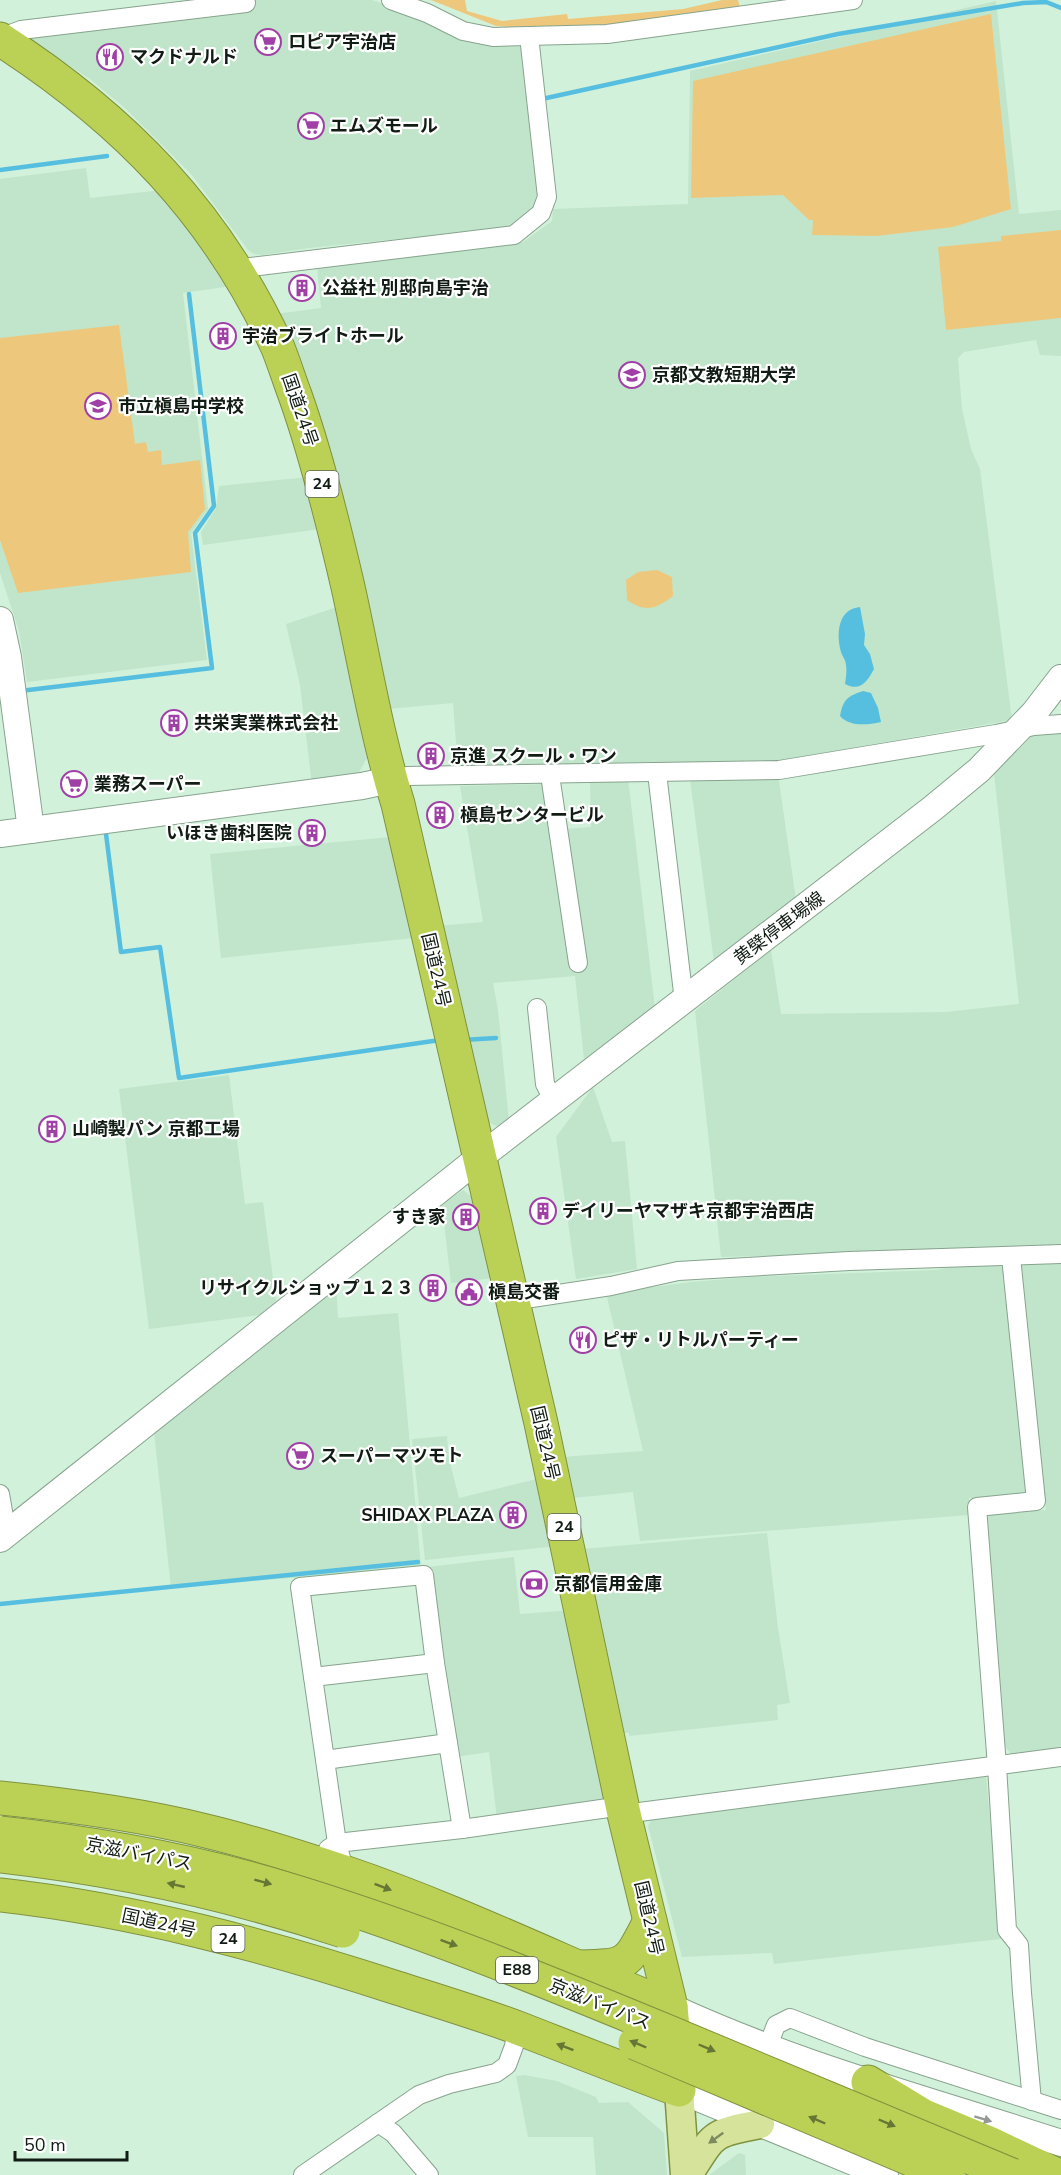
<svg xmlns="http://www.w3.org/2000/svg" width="1061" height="2175" font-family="'Nunito Sans','Noto Sans JP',sans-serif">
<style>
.built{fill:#c0e5ca}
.green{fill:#edc87c}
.water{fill:#56bfe0}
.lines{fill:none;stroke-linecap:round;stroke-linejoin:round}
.stream{stroke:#56bfe0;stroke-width:4.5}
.street-casing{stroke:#87a38e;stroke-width:20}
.secondary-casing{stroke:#87a38e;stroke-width:28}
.primary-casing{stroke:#80923f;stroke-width:31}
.highway-casing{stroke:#80923f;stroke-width:35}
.street{stroke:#fff;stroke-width:18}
.secondary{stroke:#fff;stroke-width:26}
.primary{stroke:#d6e39a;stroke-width:28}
.highway{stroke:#bbd156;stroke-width:33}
.highway-bridge-casing{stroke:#80923f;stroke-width:35;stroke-linecap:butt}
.highway-bridge{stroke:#bbd156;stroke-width:33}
.oneway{fill:#667635}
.oneway2{fill:#949995}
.oneway3{fill:#7d895e}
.labels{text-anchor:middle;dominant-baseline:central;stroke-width:4.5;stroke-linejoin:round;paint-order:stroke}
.shield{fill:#fff;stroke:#58605a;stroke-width:1.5}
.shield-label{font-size:16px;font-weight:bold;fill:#111c14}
.poi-label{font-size:18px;font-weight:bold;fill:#111c14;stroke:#fff;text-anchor:start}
.street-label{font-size:18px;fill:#111c14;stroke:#fff}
</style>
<rect width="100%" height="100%" fill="#d2f1da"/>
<!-- built -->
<g class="built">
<path d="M 251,0 L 372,0 L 406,11 L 525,42 L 543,200 L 515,227 L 309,248 L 262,255 L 254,254 L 248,250 L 191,174 L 126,109 L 90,79 L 22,35 Z"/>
<path d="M 996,1 L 1019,214 L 1061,210 L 1061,356 L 1040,355 L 1036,340 L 964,352 L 958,358 L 962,409 L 971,449 L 980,469 L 1012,720 L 781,760 L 587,766 L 458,768 L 453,703 L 389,709 L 275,314 L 321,308 L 317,267 L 523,242 L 552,221 L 553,209 L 688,204 L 690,71 Z"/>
<path d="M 86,168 L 90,198 L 162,190 L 232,286 L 183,293 L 208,509 L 191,533 L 207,660 L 27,682 L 19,631 L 0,573 L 0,179 Z"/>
<path d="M 308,477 L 320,529 L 203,545 L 201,532 L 216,508 L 219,486 Z"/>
<path d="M 340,606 L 370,753 L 355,779 L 312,785 L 300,685 L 286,624 Z"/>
<path d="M 1061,731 L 1061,1245 L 1007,1249 L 721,1257 L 695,1011 L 771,950 L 781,1014 L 946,1012 L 1019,1004 L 994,773 L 1029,739 L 1031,735 Z"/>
<path d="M 778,774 L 796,900 L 714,962 L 690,779 Z"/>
<path d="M 628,778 L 655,1008 L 584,1059 L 575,976 L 493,983 L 498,1010 L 509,1122 L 501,1128 L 483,1120 L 436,926 L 483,922 L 460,786 L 546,784 L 565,829 L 591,827 L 590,781 Z"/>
<path d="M 391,837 L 414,938 L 221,958 L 210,854 Z"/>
<path d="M 229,1075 L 245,1204 L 263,1202 L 276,1301 L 259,1315 L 149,1329 L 119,1089 Z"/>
<path d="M 593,1087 L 612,1142 L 625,1141 L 637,1269 L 576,1279 L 556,1137 Z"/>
<path d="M 463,1190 L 477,1201 L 495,1278 L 451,1283 L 442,1205 Z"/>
<path d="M 1061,1259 L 1061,1748 L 1011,1754 L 1003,1744 L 986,1514 L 1046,1510 L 1018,1270 L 1024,1262 Z"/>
<path d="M 996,1263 L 1008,1272 L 1030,1486 L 1022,1496 L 969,1498 L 969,1515 L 640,1541 L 633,1492 L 573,1498 L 562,1457 L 643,1451 L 606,1293 L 691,1282 L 752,1277 L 936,1270 L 964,1264 Z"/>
<path d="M 336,1282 L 338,1318 L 398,1313 L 421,1567 L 171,1588 L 154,1432 Z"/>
<path d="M 447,1436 L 449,1459 L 459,1498 L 541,1478 L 557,1546 L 425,1560 L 412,1439 Z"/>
<path d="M 767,1533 L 778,1628 L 790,1703 L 777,1705 L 778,1720 L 629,1736 L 629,1733 L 624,1733 L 582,1549 Z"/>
<path d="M 514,1557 L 520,1614 L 572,1610 L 580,1675 L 605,1805 L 497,1819 L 489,1752 L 456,1757 L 427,1567 Z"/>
<path d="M 986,1775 L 1001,1939 L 774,1964 L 772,1953 L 682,1957 L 648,1826 L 652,1819 Z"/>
<path d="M 524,2075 L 557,2081 L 596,2097 L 599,2103 L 628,2102 L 664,2133 L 667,2175 L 596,2175 L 593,2137 L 528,2137 L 516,2076 Z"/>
<path d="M 739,2153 L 745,2155 L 746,2175 L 709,2175 Z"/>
</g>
<!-- green -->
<g class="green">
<path d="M 431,0 L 465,0 L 467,11 L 502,21 L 567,14 L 568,19 L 683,9 L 722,0 L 738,0 L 741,11 L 603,25 L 510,27 L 496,26 Z"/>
<path d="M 991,14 L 1011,209 L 953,227 L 876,236 L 812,235 L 813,220 L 809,220 L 783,195 L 691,198 L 693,81 Z"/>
<path d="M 1061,230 L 1061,318 L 946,330 L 938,247 L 1001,241 L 1001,236 Z"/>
<path d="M 119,325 L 135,444 L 146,442 L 148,452 L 161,450 L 162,465 L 200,460 L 205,509 L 188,532 L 191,572 L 18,593 L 0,540 L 0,338 Z"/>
<path d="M 657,570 L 672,577 L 673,596 C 656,609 645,613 627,600 L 626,580 L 638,572 Z"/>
</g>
<!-- water -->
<g class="water">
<path d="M 860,607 L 865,634 L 864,645 L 870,654 L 874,669 C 867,682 860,692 845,684 C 846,677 847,671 846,665 C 846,660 842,656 841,652 C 836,633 838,609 860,607 Z"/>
<path d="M 863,691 L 871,693 L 878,708 L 881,722 C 867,725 850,727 840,716 C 843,699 848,696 863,691 Z"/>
</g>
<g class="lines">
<!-- stream -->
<g class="stream">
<path d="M 542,99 L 838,34 L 1023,3 L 1046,2 L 1061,8"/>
<path d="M 0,170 L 107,156"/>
<path d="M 20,691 L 212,668 L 195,533 L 214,506 L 189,294"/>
<path d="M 106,834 L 121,952 L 160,947 L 179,1078 L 440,1040"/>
<path d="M 463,1040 L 496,1038"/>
<path d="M 0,1604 L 418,1562"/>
</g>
<defs>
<g id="street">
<path d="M 391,0 L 427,13 L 463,31 L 493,37 L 607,34 L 853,0"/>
<path d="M 0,38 L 21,30 L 246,3 L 245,0"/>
<path d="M 235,269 L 514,235 L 541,213 L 547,197 L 529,36"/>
<path d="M 657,773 L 684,1001"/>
<path d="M 550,775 L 578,963"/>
<path d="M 390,780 L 407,776 L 779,770 L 996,734 L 1034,726 L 1061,724"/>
<path d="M 537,1008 L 545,1084 L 554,1101"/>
<path d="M 1011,1257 L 1036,1501 L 977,1507 L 997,1766 L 1007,1930 L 1019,1945 L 1022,1993 L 1032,2101"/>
<path d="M 512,1301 L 611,1286 L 678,1271 L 849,1261 L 1061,1254"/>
<path d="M 0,1494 L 7,1534"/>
<path d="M 313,1677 L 435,1663"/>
<path d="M 325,1760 L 448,1743"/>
<path d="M 624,1814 L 1061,1757"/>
<path d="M 328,1849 L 337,1843 L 462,1829 L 622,1806"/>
<path d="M 345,1873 L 337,1843 L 300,1587 L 424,1575 L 435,1663 L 462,1829"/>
<path d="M 768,2046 L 776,2025 L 790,2018 L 865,2047 L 1061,2110"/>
<path d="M 378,2123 L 393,2133 L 429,2175"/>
<path d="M 303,2175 L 419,2095 L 449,2084 L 496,2073 L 507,2065 L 514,2046 L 517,2028"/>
</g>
<g id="secondary">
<path d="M 0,620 L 8,657 L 31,830"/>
<path d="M 0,834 L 362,786 L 390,780"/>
<path d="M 0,1539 L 479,1158 L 933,808 L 979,770 L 1034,713 L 1061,678"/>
<path d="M 671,2007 C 796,2065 930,2100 1061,2143"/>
<path d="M 679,2090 L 885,2175"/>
</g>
<g id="primary">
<path d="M 679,2090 L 685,2175"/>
<path d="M 688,2175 C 715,2133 710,2134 760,2124"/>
</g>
<g id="highway">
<path d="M 0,39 C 124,119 216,213 278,348 C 284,363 289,379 295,395 C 317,457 333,522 348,587 C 364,659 376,733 398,804 L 541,1423 L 624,1814 L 671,2007 L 679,2090 C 625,2070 572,2049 518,2028 C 478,2013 438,2001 397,1988 C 268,1946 135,1910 0,1895"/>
<path d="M 0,1798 C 69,1805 138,1814 206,1831 C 252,1842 299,1857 344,1872 C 456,1910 562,1962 671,2007"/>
<path d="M 579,1967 C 629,1966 627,1965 650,1921"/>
<path d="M 868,2082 L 924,2116 L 989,2143 L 1057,2175"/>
</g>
</defs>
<!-- street casing -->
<use href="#street" class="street-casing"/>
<!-- secondary casing -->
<use href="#secondary" class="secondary-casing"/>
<!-- primary casing -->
<use href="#primary" class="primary-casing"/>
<!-- highway casing -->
<use href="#highway" class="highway-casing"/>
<!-- street -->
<use href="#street" class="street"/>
<!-- secondary -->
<use href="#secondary" class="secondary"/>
<!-- primary -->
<use href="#primary" class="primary"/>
<!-- highway -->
<use href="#highway" class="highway"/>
<defs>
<g id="highway-bridge">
<path d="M 0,1833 C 94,1843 189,1860 280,1887 C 411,1926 538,1978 664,2030 C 780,2078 896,2127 1012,2175"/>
<path d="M 0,1856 C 117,1869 231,1894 343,1931"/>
<path d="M 635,2043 L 948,2175"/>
</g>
</defs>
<!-- highway-bridge casing -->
<use href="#highway-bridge" class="highway-bridge-casing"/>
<!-- highway-bridge -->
<use href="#highway-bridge" class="highway-bridge"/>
</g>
<!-- one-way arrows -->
<defs><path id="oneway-solid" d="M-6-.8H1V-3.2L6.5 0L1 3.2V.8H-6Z" transform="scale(1.5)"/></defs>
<g class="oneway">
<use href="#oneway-solid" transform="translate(263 1882) rotate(15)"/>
<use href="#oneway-solid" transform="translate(176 1885) rotate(-167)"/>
<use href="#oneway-solid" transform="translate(383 1887) rotate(21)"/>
<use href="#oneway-solid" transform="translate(449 1943) rotate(20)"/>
<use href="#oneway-solid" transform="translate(638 2044) rotate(-157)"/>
<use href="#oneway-solid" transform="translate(565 2047) rotate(-159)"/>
<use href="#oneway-solid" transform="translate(707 2048) rotate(23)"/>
<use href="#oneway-solid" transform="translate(817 2120) rotate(-157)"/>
<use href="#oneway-solid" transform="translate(887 2123) rotate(23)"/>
</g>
<use class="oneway2" href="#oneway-solid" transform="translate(983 2119) rotate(17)"/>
<use class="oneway3" href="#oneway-solid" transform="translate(716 2138) rotate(144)"/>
<!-- icons -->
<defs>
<symbol id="supermarket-ring" viewBox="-11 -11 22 22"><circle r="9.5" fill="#fff" stroke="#a040a7" stroke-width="1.5"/><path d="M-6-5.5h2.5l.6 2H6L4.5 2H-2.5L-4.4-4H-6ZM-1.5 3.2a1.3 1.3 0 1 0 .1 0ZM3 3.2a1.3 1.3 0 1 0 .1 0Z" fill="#a040a7"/></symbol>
<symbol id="restaurant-ring" viewBox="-11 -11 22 22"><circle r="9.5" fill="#fff" stroke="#a040a7" stroke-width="1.5"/><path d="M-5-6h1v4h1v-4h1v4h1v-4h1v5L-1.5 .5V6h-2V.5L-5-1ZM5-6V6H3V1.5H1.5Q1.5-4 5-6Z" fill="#a040a7"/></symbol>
<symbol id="building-ring" viewBox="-11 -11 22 22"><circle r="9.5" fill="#fff" stroke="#a040a7" stroke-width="1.5"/><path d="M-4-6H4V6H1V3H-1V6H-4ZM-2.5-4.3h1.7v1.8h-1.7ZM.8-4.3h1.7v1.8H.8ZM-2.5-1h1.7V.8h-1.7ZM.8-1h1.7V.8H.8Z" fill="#a040a7"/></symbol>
<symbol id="university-ring" viewBox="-11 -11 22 22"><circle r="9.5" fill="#fff" stroke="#a040a7" stroke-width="1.5"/><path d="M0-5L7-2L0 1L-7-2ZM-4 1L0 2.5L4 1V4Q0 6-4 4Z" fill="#a040a7"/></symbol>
<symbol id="school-ring" viewBox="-11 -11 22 22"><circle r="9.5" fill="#fff" stroke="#a040a7" stroke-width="1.5"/><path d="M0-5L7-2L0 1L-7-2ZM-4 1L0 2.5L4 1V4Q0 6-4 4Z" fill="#a040a7"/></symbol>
<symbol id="civic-ring" viewBox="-11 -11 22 22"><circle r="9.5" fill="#fff" stroke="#a040a7" stroke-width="1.5"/><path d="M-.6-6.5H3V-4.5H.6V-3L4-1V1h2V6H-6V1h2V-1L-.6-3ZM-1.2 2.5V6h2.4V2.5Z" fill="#a040a7"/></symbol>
<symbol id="bank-ring" viewBox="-11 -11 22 22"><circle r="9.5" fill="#fff" stroke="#a040a7" stroke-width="1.5"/><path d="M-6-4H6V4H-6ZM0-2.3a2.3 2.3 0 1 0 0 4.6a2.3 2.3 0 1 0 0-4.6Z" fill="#a040a7"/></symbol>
</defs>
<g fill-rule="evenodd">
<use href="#supermarket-ring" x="253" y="27" width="30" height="30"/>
<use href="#restaurant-ring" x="95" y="42" width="30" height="30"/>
<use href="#supermarket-ring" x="296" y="111" width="30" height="30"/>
<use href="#building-ring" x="287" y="273" width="30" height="30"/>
<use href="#building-ring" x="208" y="321" width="30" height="30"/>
<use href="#university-ring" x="617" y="360" width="30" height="30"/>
<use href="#school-ring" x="83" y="391" width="30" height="30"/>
<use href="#building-ring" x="159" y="708" width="30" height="30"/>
<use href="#building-ring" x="416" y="741" width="30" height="30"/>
<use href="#supermarket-ring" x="59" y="769" width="30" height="30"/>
<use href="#building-ring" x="425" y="800" width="30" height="30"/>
<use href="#building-ring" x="297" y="818" width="30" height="30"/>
<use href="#building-ring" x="37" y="1114" width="30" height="30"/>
<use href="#building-ring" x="528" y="1196" width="30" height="30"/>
<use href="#building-ring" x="451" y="1202" width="30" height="30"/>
<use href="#building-ring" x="418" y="1273" width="30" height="30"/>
<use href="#civic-ring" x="454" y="1277" width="30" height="30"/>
<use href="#restaurant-ring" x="568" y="1325" width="30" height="30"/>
<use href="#supermarket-ring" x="285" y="1441" width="30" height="30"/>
<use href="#building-ring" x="498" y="1500" width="30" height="30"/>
<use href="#bank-ring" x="519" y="1569" width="30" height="30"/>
</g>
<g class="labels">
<!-- shield labels -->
<g class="shield">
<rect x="305.5" y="471" width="33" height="26" rx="4.5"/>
<rect x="547.5" y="1514" width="33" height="26" rx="4.5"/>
<rect x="211.5" y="1926" width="33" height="26" rx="4.5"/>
<rect x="496" y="1957" width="42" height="26" rx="4.5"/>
</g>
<g class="shield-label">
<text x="322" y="484">24</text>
<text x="564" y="1527">24</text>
<text x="228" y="1939">24</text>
<text x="517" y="1970">E88</text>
</g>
<!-- poi labels -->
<g class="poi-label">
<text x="288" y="42">ロピア宇治店</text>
<text x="130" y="57">マクドナルド</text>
<text x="330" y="126">エムズモール</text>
<text x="322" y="288">公益社 別邸向島宇治</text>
<text x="242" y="336">宇治ブライトホール</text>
<text x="652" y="375">京都文教短期大学</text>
<text x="118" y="406">市立槇島中学校</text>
<text x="194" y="723">共栄実業株式会社</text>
<text x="450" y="756">京進 スクール・ワン</text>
<text x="94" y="784">業務スーパー</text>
<text x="460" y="815">槇島センタービル</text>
<text x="292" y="833" text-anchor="end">いほき歯科医院</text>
<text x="72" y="1129">山崎製パン 京都工場</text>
<text x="562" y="1211">デイリーヤマザキ京都宇治西店</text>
<text x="446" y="1217" text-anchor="end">すき家</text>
<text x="414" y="1288" text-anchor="end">リサイクルショップ１２３</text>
<text x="488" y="1292">槇島交番</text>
<text x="602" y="1340">ピザ・リトルパーティー</text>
<text x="320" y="1456">スーパーマツモト</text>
<text x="494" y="1515" text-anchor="end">SHIDAX PLAZA</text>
<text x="554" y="1584">京都信用金庫</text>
</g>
<!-- street labels -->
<g class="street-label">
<text transform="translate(300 410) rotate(71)">国道24号</text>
<text transform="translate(779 928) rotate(-37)">黄檗停車場線</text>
<text transform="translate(436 970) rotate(77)">国道24号</text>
<text transform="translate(545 1443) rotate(77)">国道24号</text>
<text transform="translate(139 1854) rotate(11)">京滋バイパス</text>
<text transform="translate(649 1918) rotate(77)">国道24号</text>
<text transform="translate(159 1923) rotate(12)">国道24号</text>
<text transform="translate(600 2004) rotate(22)">京滋バイパス</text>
</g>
</g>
<!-- scale -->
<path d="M15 2151v9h112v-9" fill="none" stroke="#111c14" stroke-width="3"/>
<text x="24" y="2151" font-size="18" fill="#111c14" stroke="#ffffff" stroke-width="4.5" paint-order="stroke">50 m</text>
</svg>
